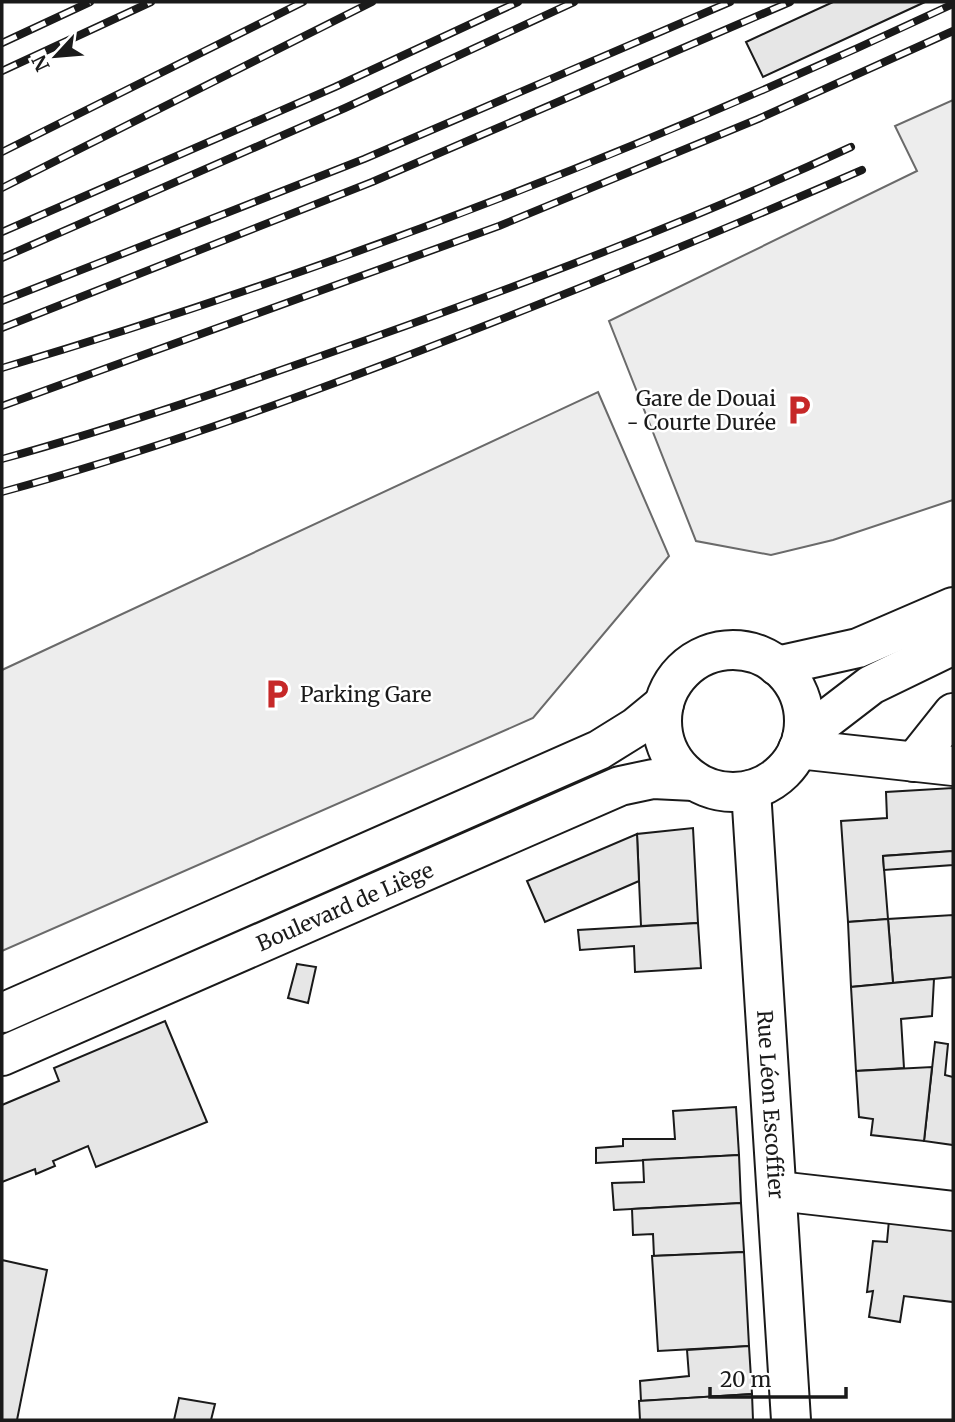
<svg xmlns="http://www.w3.org/2000/svg" width="955" height="1422" font-family="Merriweather,serif">
<style>
.pitch{fill:#ededed;stroke:#6a6a6a;stroke-width:2}
.building{fill:#e6e6e6;stroke:#1a1a1a;stroke-width:2}
.lines{fill:none;stroke-linecap:round;stroke-linejoin:round}
.minor-casing{stroke:#1a1a1a;stroke-width:42}
.major-casing{stroke:#1a1a1a;stroke-width:42}
.minor{stroke:#fff;stroke-width:38}
.major{stroke:#fff;stroke-width:38}
.rail-casing{stroke:#1a1a1a;stroke-width:8}
.rail{stroke:#fff;stroke-width:5;stroke-dasharray:16;stroke-linecap:butt}
.labels{text-anchor:middle;dominant-baseline:central;stroke-width:5;stroke-linejoin:round;paint-order:stroke}
.poi-label{font-size:21px;fill:#1a1a1a;stroke:#fff;text-anchor:end}
.street-label{font-size:21px;fill:#1a1a1a;stroke:#fff}
</style>
<rect width="100%" height="100%" fill="#fff"/>
<!-- pitch -->
<g class="pitch">
<path d="M 953,100 L 953,500 L 833,540 L 771,555 L 696,541 L 609,321 L 917,171 L 895,126 Z"/>
<path d="M 598,392 L 669,556 L 533,718 L 2,951 L 2,670 Z"/>
</g>
<!-- building -->
<g class="building">
<path d="M 833,2 L 925,2 L 763,77 L 746,42 Z"/>
<path d="M 953,788 L 953,851 L 883,856 L 888,919 L 848,922 L 841,821 L 887,818 L 886,792 Z"/>
<path d="M 693,828 L 698,923 L 641,926 L 637,834 Z"/>
<path d="M 637,834 L 639,881 L 545,922 L 527,881 Z"/>
<path d="M 953,851 L 953,865 L 884,870 L 883,856 Z"/>
<path d="M 953,915 L 953,977 L 893,983 L 888,919 Z"/>
<path d="M 888,919 L 893,983 L 851,987 L 848,922 Z"/>
<path d="M 698,923 L 701,968 L 635,972 L 634,946 L 580,950 L 578,930 Z"/>
<path d="M 297,964 L 316,967 L 308,1003 L 288,998 Z"/>
<path d="M 934,979 L 932,1016 L 901,1019 L 904,1068 L 856,1071 L 851,987 Z"/>
<path d="M 165,1021 L 207,1122 L 96,1167 L 88,1146 L 53,1161 L 55,1166 L 36,1174 L 35,1169 L 2,1182 L 2,1105 L 59,1081 L 54,1068 Z"/>
<path d="M 935,1042 L 948,1044 L 945,1075 L 953,1077 L 953,1145 L 924,1141 Z"/>
<path d="M 932,1067 L 924,1141 L 871,1135 L 873,1119 L 859,1117 L 856,1071 Z"/>
<path d="M 736,1107 L 739,1155 L 596,1163 L 596,1148 L 623,1146 L 623,1139 L 675,1139 L 673,1111 Z"/>
<path d="M 739,1155 L 741,1203 L 614,1210 L 612,1183 L 644,1182 L 643,1160 Z"/>
<path d="M 741,1203 L 744,1252 L 654,1256 L 653,1234 L 633,1235 L 632,1209 Z"/>
<path d="M 889,1220 L 953,1228 L 953,1302 L 904,1296 L 900,1322 L 869,1317 L 873,1291 L 867,1292 L 873,1241 L 887,1242 Z"/>
<path d="M 744,1252 L 749,1346 L 658,1351 L 652,1256 Z"/>
<path d="M 2,1260 L 47,1270 L 17,1420 L 2,1420 Z"/>
<path d="M 749,1346 L 752,1394 L 641,1401 L 640,1381 L 689,1376 L 687,1350 Z"/>
<path d="M 752,1394 L 753,1420 L 640,1420 L 639,1401 Z"/>
<path d="M 179,1398 L 215,1404 L 211,1420 L 174,1420 Z"/>
</g>
<g class="lines">
<defs>
<g id="minor">
<path d="M 798,749 L 953,766"/>
<path d="M 914,762 L 953,713"/>
<path id="s1" d="M 751,790 L 791,1420"/>
<path d="M 778,1191 L 953,1211"/>
</g>
<g id="major">
<circle cx="733" cy="721" r="71"/>
<path d="M 777,666 L 858,648 L 953,607"/>
<path d="M 802,738 L 871,685 L 953,645"/>
<path d="M 2,1013 L 599,750 L 636,727 L 664,704"/>
<path id="s2" d="M 2,1056 L 620,786 L 653,779 L 694,781"/>
</g>
</defs>
<!-- minor casing -->
<use href="#minor" class="minor-casing"/>
<!-- major casing -->
<use href="#major" class="major-casing"/>
<!-- minor -->
<use href="#minor" class="minor"/>
<!-- major -->
<use href="#major" class="major"/>
<defs>
<g id="rail">
<path d="M 2,43 L 90,2"/>
<path d="M 2,71 L 151,2"/>
<path d="M 2,152 L 303,2"/>
<path d="M 2,188 L 372,2"/>
<path d="M 2,232 L 335,87 L 518,2"/>
<path d="M 2,258 L 345,108 L 574,2"/>
<path d="M 2,301 L 364,159 L 730,2"/>
<path d="M 2,328 L 372,182 L 790,2"/>
<path d="M 2,368 C 331,271 642,150 953,4"/>
<path d="M 2,406 L 499,226 L 758,119 L 953,31"/>
<path d="M 2,459 C 126,425 248,382 369,339 C 532,281 694,220 851,147"/>
<path d="M 2,492 C 145,453 284,403 422,350 C 570,293 717,233 862,170"/>
</g>
</defs>
<!-- rail casing -->
<use href="#rail" class="rail-casing"/>
<!-- rail -->
<use href="#rail" class="rail"/>
</g>
<!-- icons -->
<defs>
<symbol id="parking-bare" viewBox="-9 -9 18 18"><path d="M-3.5-5.5H1a3.5 3.5 0 0 1 0 7H-1V5.5H-3.5ZM-1-3.4V-.6H.8a1.4 1.4 0 0 0 0-2.8Z" fill="#c62828" stroke="#fff" stroke-width="2.5" paint-order="stroke"/></symbol>
</defs>
<g fill-rule="evenodd">
<use href="#parking-bare" x="777" y="388" width="44" height="44"/>
<use href="#parking-bare" x="255" y="672" width="44" height="44"/>
</g>
<g class="labels">
<!-- poi labels -->
<g class="poi-label">
<text x="776" y="398">Gare de Douai<tspan x="776" dy="24">- Courte Durée</tspan></text>
<text x="300" y="694" text-anchor="start">Parking Gare</text>
</g>
<!-- street labels -->
<g class="street-label">
<text stroke="none"><textPath href="#s2" startOffset="374">Boulevard de Liège</textPath></text>
<text stroke="none"><textPath href="#s1" startOffset="315">Rue Léon Escoffier</textPath></text>
</g>
</g>
<!-- border -->
<rect width="955" height="1422" fill="none" stroke="#1a1a1a" stroke-width="7"/>
<!-- north arrow -->
<g transform="translate(56 56) rotate(244)" stroke="#ffffff" stroke-width="5" paint-order="stroke">
<path d="M0-5L12 26L0 18L-12 26Z" fill="#1a1a1a"/>
<text y="-10" font-size="19" font-weight="bold" text-anchor="middle" fill="#1a1a1a">N</text>
</g>
<!-- scale -->
<path d="M710 1387v10h136v-10" fill="none" stroke="#1a1a1a" stroke-width="3.5"/>
<text x="720" y="1387" font-size="21" fill="#1a1a1a" stroke="#ffffff" stroke-width="5" paint-order="stroke">20 m</text>
</svg>
